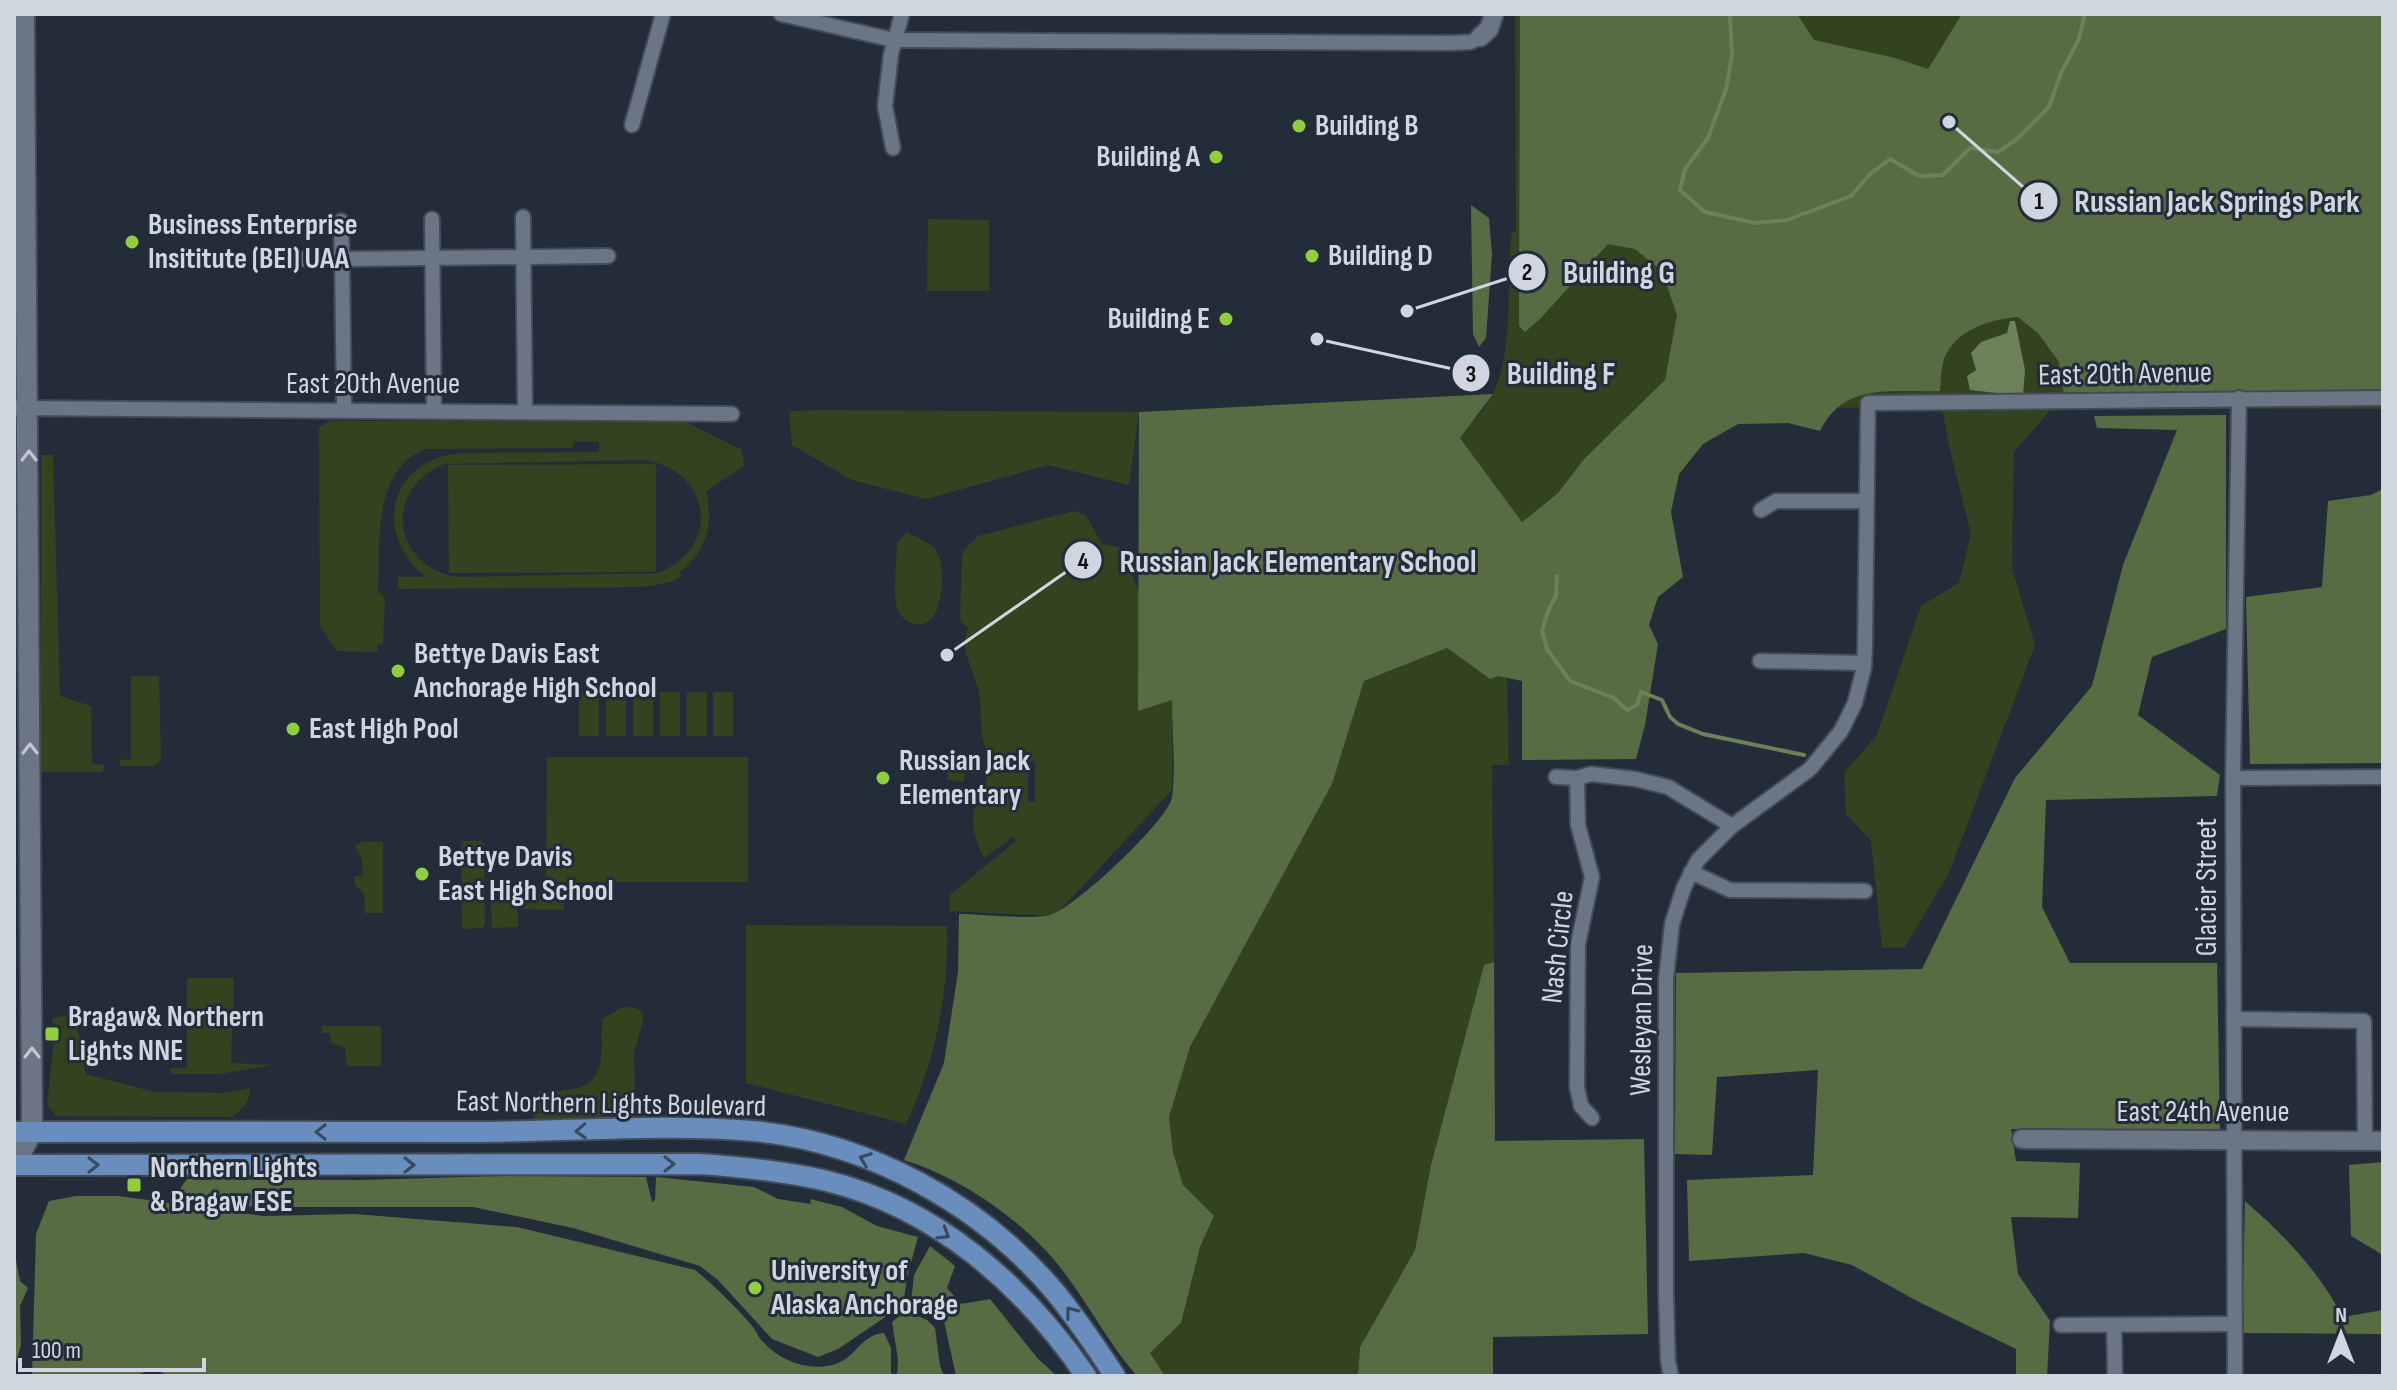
<svg xmlns="http://www.w3.org/2000/svg" width="2397" height="1390" font-family="'Sofia Sans Condensed',sans-serif">
<style>
.green{fill:#32431f;fill-rule:evenodd}
.forest{fill:#586c43}
.water{fill:#6c8157}
.lines{fill:none;stroke-linecap:round;stroke-linejoin:round}
.stream{stroke:#6c8157;stroke-width:4}
.minor-casing{stroke:#434b56;stroke-width:18}
.tertiary-casing{stroke:#434b56;stroke-width:22}
.secondary-casing{stroke:#434b56;stroke-width:24}
.primary-casing{stroke:#434b56;stroke-width:24}
.minor{stroke:#6a7686;stroke-width:14}
.tertiary{stroke:#6a7686;stroke-width:18}
.secondary{stroke:#6a7686;stroke-width:20}
.primary{stroke:#698dbd;stroke-width:20}
.oneway{stroke:#c0c8d2}
.oneway2{stroke:#384a61}
.poi-dot{fill:#92cd3f;stroke:#232d3a;stroke-width:3}
.labels{text-anchor:middle;dominant-baseline:central;stroke-width:6;stroke-linejoin:round;paint-order:stroke}
.poi-label{font-size:30px;font-weight:bold;fill:#cfd6df;stroke:#232d3a;text-anchor:start}
.street-label{font-size:30px;fill:#cfd6df;stroke:#232d3a}
.leader{fill:none;stroke:#cfd6df;stroke-width:3}
.callout-dot{fill:#cfd6df;stroke:#232d3a;stroke-width:3}
.mark-label{font-size:24px;text-anchor:middle;font-weight:bold;fill:#111}
.callout-label{font-size:32px;text-anchor:middle;font-weight:bold;fill:#cfd6df;stroke:#232d3a;stroke-width:6;stroke-linejoin:round;paint-order:stroke}
</style>
<rect width="100%" height="100%" fill="#232d3a"/>
<!-- green -->
<g class="green">
<path d="M 1515,14 L 2383,14 L 2383,409 L 2052,408 L 2014,452 L 2012,568 L 2035,645 L 1949,873 L 1905,947 L 1882,948 L 1871,841 L 1846,814 L 1844,773 L 1877,735 L 1921,606 L 1959,583 L 1971,534 L 1948,441 L 1942,408 L 1639,407 L 1584,459 L 1558,493 L 1522,522 L 1460,438 C 1471,423 1486,408 1494,392 C 1514,350 1506,279 1512,231 L 1516,232 Z"/>
<path d="M 928,219 L 989,220 L 989,291 L 927,291 Z"/>
<path d="M 825,410 L 1139,412 L 1129,485 L 1049,465 L 926,499 L 852,480 L 792,445 L 789,411 Z"/>
<path d="M 329,421 L 684,421 L 742,450 L 744,466 L 706,491 C 714,524 707,550 680,572 L 682,576 L 671,582 L 644,587 L 398,589 L 398,577 L 426,577 C 372,534 389,460 460,453 L 599,452 L 599,442 L 573,441 L 573,448 L 425,449 C 372,471 380,544 378,591 L 385,598 L 383,643 L 378,644 L 377,652 L 337,651 L 320,626 L 319,428 ZM 645,460 C 712,471 722,548 658,573 L 456,577 C 391,564 384,489 444,464 Z"/>
<path d="M 41,455 L 53,455 L 60,696 L 91,706 L 92,764 L 104,765 L 103,772 L 41,772 Z"/>
<path d="M 656,464 L 656,572 L 449,573 L 448,465 Z"/>
<path d="M 1074,511 L 1086,515 L 1102,544 L 1119,547 L 1139,591 L 1138,710 L 1173,699 L 1172,790 L 1055,916 L 949,911 L 950,895 L 1016,841 L 1013,837 L 984,858 C 974,838 971,825 975,803 L 986,802 L 986,773 L 1028,773 L 1028,802 L 1035,802 L 1035,761 L 993,761 C 976,739 984,715 978,689 C 975,677 965,656 965,646 C 964,641 967,633 968,628 L 960,620 L 962,556 L 965,549 L 978,536 Z"/>
<path d="M 906,532 C 916,537 931,542 937,552 C 947,567 945,636 911,623 C 906,621 901,616 898,611 C 892,595 897,560 897,543 Z"/>
<path d="M 1447,648 L 1490,679 L 1498,676 L 1507,678 L 1509,765 L 1492,765 L 1494,962 L 1484,965 L 1431,1165 L 1415,1250 L 1360,1347 L 1358,1376 L 1165,1376 L 1150,1353 L 1181,1323 L 1200,1247 L 1214,1216 L 1183,1185 L 1173,1152 L 1169,1117 L 1190,1047 L 1332,784 L 1364,681 Z"/>
<path d="M 131,676 L 159,676 L 161,759 L 154,766 L 120,766 L 120,760 L 131,759 Z"/>
<rect x="606" y="691" width="20" height="45"/>
<rect x="579" y="692" width="20" height="44"/>
<rect x="633" y="692" width="20" height="44"/>
<rect x="660" y="692" width="20" height="44"/>
<rect x="687" y="692" width="20" height="44"/>
<rect x="713" y="692" width="20" height="44"/>
<path d="M 950,753 L 967,754 L 964,782 L 947,780 Z"/>
<path d="M 547,757 L 748,757 L 748,882 L 546,882 Z"/>
<path d="M 363,841 L 383,842 L 383,913 L 365,913 L 364,893 L 355,885 L 355,876 L 363,875 L 362,859 L 355,846 Z"/>
<path d="M 461,841 L 481,841 L 484,844 L 485,923 L 483,928 L 462,929 Z"/>
<path d="M 490,892 C 500,892 506,898 516,899 C 531,901 548,899 564,899 L 564,910 L 518,909 L 518,927 L 492,928 Z"/>
<path d="M 746,925 L 947,926 C 949,994 935,1062 906,1124 L 746,1083 Z"/>
<path d="M 187,978 L 234,978 L 231,1063 L 274,1065 L 219,1074 L 171,1074 L 170,1068 L 187,1068 Z"/>
<path d="M 623,1007 L 635,1008 L 643,1013 L 643,1021 L 634,1053 L 635,1103 L 631,1102 L 622,1116 L 533,1120 L 535,1097 L 540,1091 C 567,1091 598,1092 601,1058 C 603,1045 600,1032 603,1019 Z"/>
<path d="M 75,1014 L 86,1074 L 154,1092 L 225,1093 L 250,1088 C 249,1103 244,1108 232,1117 L 56,1116 L 47,1105 L 54,1038 L 52,1018 Z"/>
<path d="M 322,1026 L 381,1026 L 381,1066 L 347,1066 L 345,1048 L 331,1043 L 330,1033 L 322,1033 Z"/>
</g>
<!-- forest -->
<g class="forest">
<path d="M 1520,14 L 1797,14 L 1814,40 L 1895,58 L 1928,69 L 1962,14 L 2383,14 L 2383,394 L 2064,395 L 2059,362 L 2038,333 L 2018,317 C 1990,319 1955,330 1944,359 C 1941,368 1941,381 1940,391 C 1892,393 1845,381 1820,431 L 1788,423 L 1738,424 L 1703,444 L 1679,474 L 1671,512 L 1683,577 L 1658,597 L 1649,625 L 1658,644 L 1645,725 L 1636,759 L 1522,760 L 1522,681 L 1498,676 L 1490,679 L 1447,648 L 1364,681 L 1332,784 L 1190,1047 L 1169,1117 L 1173,1152 L 1183,1185 L 1214,1216 L 1200,1247 L 1181,1323 L 1150,1353 L 1165,1376 L 1137,1376 C 1109,1344 1089,1305 1063,1271 C 1026,1222 962,1178 904,1160 L 944,1063 L 958,972 L 959,914 C 980,914 1033,920 1050,915 C 1074,909 1168,820 1172,798 C 1176,768 1172,731 1172,700 L 1138,711 L 1139,412 L 1493,394 L 1460,438 L 1522,522 L 1558,493 L 1584,459 L 1665,380 L 1677,315 L 1662,271 L 1635,249 L 1608,244 L 1540,319 L 1525,332 L 1519,326 Z"/>
<path d="M 1471,205 L 1489,218 L 1492,254 L 1486,338 L 1479,347 L 1473,334 Z"/>
<path d="M 2226,415 L 2226,629 L 2152,657 L 2138,715 L 2220,775 L 2217,796 L 2046,800 L 2042,907 L 2070,963 L 2217,963 L 2220,1133 L 2011,1129 L 2016,1161 L 2080,1163 L 2078,1218 L 2011,1217 L 2018,1274 L 2050,1321 L 2047,1376 L 2016,1376 L 2016,1349 L 1919,1302 L 1852,1265 L 1804,1253 L 1689,1261 L 1687,1180 L 1813,1175 L 1818,1070 L 1717,1077 L 1712,1155 L 1675,1154 L 1676,973 L 1922,969 L 2015,778 L 2092,686 L 2123,565 L 2177,430 L 2097,428 L 2094,416 Z"/>
<path d="M 2383,489 L 2383,763 L 2250,764 L 2246,597 L 2322,587 L 2328,501 L 2371,495 Z"/>
<path d="M 1494,962 L 1495,1141 L 1644,1139 L 1648,1334 L 1493,1337 L 1493,1376 L 1358,1376 L 1360,1347 L 1415,1250 L 1431,1165 L 1484,965 Z"/>
<path d="M 2383,1162 L 2383,1255 L 2351,1236 L 2349,1165 Z"/>
<path d="M 500,1176 L 646,1177 L 652,1202 L 655,1200 L 656,1177 L 754,1187 L 778,1199 L 811,1204 L 810,1199 L 842,1207 L 877,1226 L 918,1237 L 907,1277 L 903,1305 L 838,1349 L 818,1357 L 772,1339 L 718,1280 L 700,1266 L 573,1228 L 473,1207 L 255,1207 L 197,1199 L 177,1193 L 187,1179 L 360,1180 Z"/>
<path d="M 76,1196 L 119,1196 L 263,1216 L 355,1214 L 517,1227 L 695,1270 C 716,1287 736,1307 753,1327 C 757,1332 759,1339 764,1343 C 782,1362 813,1373 838,1363 C 856,1356 863,1334 884,1333 L 891,1348 L 891,1376 L 169,1376 L 154,1369 L 133,1376 L 32,1376 L 36,1234 L 49,1201 Z"/>
<path d="M 2245,1201 C 2287,1238 2316,1268 2343,1317 L 2383,1310 L 2383,1334 L 2242,1333 Z"/>
<path d="M 930,1246 L 955,1266 L 947,1288 L 961,1304 L 990,1299 L 1038,1359 L 1057,1376 L 956,1376 L 944,1321 L 936,1311 L 911,1303 L 914,1275 Z"/>
<path d="M 14,1249 L 20,1281 L 28,1288 L 20,1306 L 21,1345 L 14,1370 Z"/>
<path d="M 906,1311 L 927,1320 L 935,1328 L 940,1366 L 944,1376 L 897,1376 L 898,1359 L 892,1322 Z"/>
</g>
<!-- water -->
<path class="water" d="M 2010,321 L 2015,321 L 2025,370 L 2023,396 L 1970,390 L 1967,376 L 1976,370 L 1971,353 L 1981,342 L 2007,333 Z"/>
<g class="lines">
<!-- stream -->
<g class="stream">
<path d="M 1730,14 L 1732,55 L 1726,89 L 1708,138 L 1685,169 L 1680,190 L 1705,212 L 1755,223 L 1787,220 L 1851,196 L 1870,174 L 1890,159 L 1919,176 L 1943,175 L 1970,148 L 1998,152 L 2017,139 L 2049,107 L 2061,73 L 2079,39 L 2085,14"/>
<path d="M 1557,576 L 1556,596 L 1548,611 L 1542,631 L 1547,649 L 1570,681 L 1614,698 L 1627,710 L 1637,705 L 1641,692 L 1662,700 L 1670,717 L 1678,724 L 1703,734 L 1804,755"/>
</g>
<defs>
<g id="minor">
<path d="M 781,14 L 894,40 L 1449,43 L 1471,42 L 1480,37"/>
<path d="M 632,125 L 663,14"/>
<path d="M 893,148 L 885,106 L 891,54 L 902,14"/>
<path d="M 523,217 L 525,411"/>
<path d="M 432,219 L 434,410"/>
<path d="M 302,259 L 342,259 L 341,221"/>
<path d="M 14,408 L 732,414"/>
<path d="M 344,410 L 342,259 L 608,256"/>
<path d="M 1761,510 L 1776,501 L 1865,501"/>
<path d="M 1760,661 L 1864,663"/>
<path d="M 1556,777 L 1577,778 L 1591,774 L 1635,779 L 1668,787 L 1732,826"/>
<path d="M 1577,778 L 1578,825 L 1592,877 L 1578,944 L 1577,1087 L 1581,1106 L 1592,1118"/>
<path d="M 2233,778 L 2383,777"/>
<path d="M 1691,872 L 1730,890 L 1865,891"/>
<path d="M 2234,1019 L 2364,1021 L 2365,1141"/>
<path d="M 2061,1325 L 2234,1324"/>
<path d="M 2114,1325 L 2115,1376"/>
<path d="M 1671,1376 L 1668,1361 L 1666,1297 L 1666,979 L 1672,924 L 1684,887 L 1698,860 L 1732,826 L 1810,769 L 1841,731 L 1855,703 L 1864,667 L 1865,646 L 1868,403 L 2383,398"/>
<path d="M 2235,1376 L 2233,778 L 2239,398"/>
</g>
<g id="tertiary">
<path d="M 1480,37 L 1489,29 L 1494,14"/>
<path d="M 2022,1139 L 2383,1141"/>
</g>
<path id="secondary" d="M 15,1165 L 32,1131 L 24,14"/>
<g id="primary">
<path d="M 14,1132 C 167,1131 321,1132 474,1132 C 566,1132 661,1123 753,1131 C 868,1142 981,1204 1055,1292 C 1077,1319 1096,1347 1115,1376"/>
<path d="M 14,1165 L 699,1164 C 742,1167 784,1171 827,1181 C 936,1208 1024,1285 1086,1376"/>
</g>
</defs>
<!-- minor casing -->
<use href="#minor" class="minor-casing"/>
<!-- tertiary casing -->
<use href="#tertiary" class="tertiary-casing"/>
<!-- secondary casing -->
<use href="#secondary" class="secondary-casing"/>
<!-- primary casing -->
<use href="#primary" class="primary-casing"/>
<!-- minor -->
<use href="#minor" class="minor"/>
<!-- tertiary -->
<use href="#tertiary" class="tertiary"/>
<!-- secondary -->
<use href="#secondary" class="secondary"/>
<!-- primary -->
<use href="#primary" class="primary"/>
</g>
<!-- one-way arrows -->
<defs><path id="oneway-chevron" d="M-2-3.5L2.5 0L-2 3.5" fill="none" stroke-width="1.6" stroke-linecap="round" stroke-linejoin="round" transform="scale(2)"/></defs>
<g class="oneway">
<use href="#oneway-chevron" transform="translate(29 456) rotate(-90)"/>
<use href="#oneway-chevron" transform="translate(30 749) rotate(-90)"/>
<use href="#oneway-chevron" transform="translate(32 1053) rotate(-90)"/>
</g>
<g class="oneway2">
<use href="#oneway-chevron" transform="translate(581 1131) rotate(178)"/>
<use href="#oneway-chevron" transform="translate(321 1132) rotate(-180)"/>
<use href="#oneway-chevron" transform="translate(865 1159) rotate(-159)"/>
<use href="#oneway-chevron" transform="translate(669 1164)"/>
<use href="#oneway-chevron" transform="translate(93 1165)"/>
<use href="#oneway-chevron" transform="translate(409 1165)"/>
<use href="#oneway-chevron" transform="translate(944 1234) rotate(32)"/>
<use href="#oneway-chevron" transform="translate(1071 1312) rotate(-128)"/>
</g>
<!-- markers -->
<g class="poi-dot">
<circle cx="1299" cy="126" r="8"/>
<circle cx="1216" cy="157" r="8"/>
<circle cx="132" cy="242" r="8"/>
<circle cx="1312" cy="256" r="8"/>
<circle cx="1226" cy="319" r="8"/>
<circle cx="398" cy="671" r="8"/>
<circle cx="293" cy="729" r="8"/>
<circle cx="883" cy="778" r="8"/>
<circle cx="422" cy="874" r="8"/>
<rect x="44" y="1026" width="16" height="16" rx="4"/>
<rect x="126" y="1177" width="16" height="16" rx="4"/>
<circle cx="755" cy="1288" r="8"/>
</g>
<g class="labels">
<!-- poi labels -->
<g class="poi-label">
<text x="1315" y="126">Building B</text>
<text x="1200" y="157" text-anchor="end">Building A</text>
<text x="148" y="225">Business Enterprise<tspan x="148" dy="34">Insititute (BEI) UAA</tspan></text>
<text x="1328" y="256">Building D</text>
<text x="1210" y="319" text-anchor="end">Building E</text>
<text x="414" y="654">Bettye Davis East<tspan x="414" dy="34">Anchorage High School</tspan></text>
<text x="309" y="729">East High Pool</text>
<text x="899" y="761">Russian Jack<tspan x="899" dy="34">Elementary</tspan></text>
<text x="438" y="857">Bettye Davis<tspan x="438" dy="34">East High School</tspan></text>
<text x="68" y="1017">Bragaw&amp; Northern<tspan x="68" dy="34">Lights NNE</tspan></text>
<text x="150" y="1168">Northern Lights<tspan x="150" dy="34">&amp; Bragaw ESE</tspan></text>
<text x="771" y="1271">University of<tspan x="771" dy="34">Alaska Anchorage</tspan></text>
</g>
<!-- street labels -->
<g class="street-label">
<text transform="translate(2125 374) rotate(-1)">East 20th Avenue</text>
<text x="373" y="384">East 20th Avenue</text>
<text transform="translate(2207 887) rotate(-90)">Glacier Street</text>
<text transform="translate(1558 947) rotate(-84)">Nash Circle</text>
<text transform="translate(1642 1020) rotate(-89)">Wesleyan Drive</text>
<text transform="translate(611 1104) rotate(1)">East Northern Lights Boulevard</text>
<text x="2203" y="1112">East 24th Avenue</text>
</g>
</g>
<!-- callouts -->
<path class="leader" d="M1949 122L2039 201M1407 311L1527 272M1317 339L1471 373M947 655L1083 560"/>
<g class="callout-dot">
<circle cx="1949" cy="122" r="8"/>
<circle cx="1407" cy="311" r="8"/>
<circle cx="1317" cy="339" r="8"/>
<circle cx="947" cy="655" r="8"/>
<circle cx="2039" cy="201" r="20"/>
<circle cx="1527" cy="272" r="20"/>
<circle cx="1471" cy="373" r="20"/>
<circle cx="1083" cy="560" r="20"/>
</g>
<g class="mark-label">
<text x="2039" y="209">1</text>
<text x="1527" y="280">2</text>
<text x="1471" y="382">3</text>
<text x="1083" y="569">4</text>
</g>
<g class="callout-label">
<text x="2217" y="212">Russian Jack Springs Park</text>
<text x="1619" y="283">Building G</text>
<text x="1561" y="384">Building F</text>
<text x="1298" y="572">Russian Jack Elementary School</text>
</g>
<!-- border -->
<rect width="2397" height="1390" fill="none" stroke="#cfd6df" stroke-width="32"/>
<!-- north arrow -->
<g transform="translate(2341 1334)" stroke="#232d3a" stroke-width="6" paint-order="stroke">
<path d="M0-6L14 30L0 20L-14 30Z" fill="#cfd6df"/>
<text y="-12" font-size="22" font-weight="bold" text-anchor="middle" fill="#cfd6df">N</text>
</g>
<!-- scale -->
<path d="M20 1358v12h184v-12" fill="none" stroke="#cfd6df" stroke-width="4"/>
<text x="32" y="1358" font-size="24" fill="#cfd6df" stroke="#232d3a" stroke-width="6" paint-order="stroke">100 m</text>
</svg>
